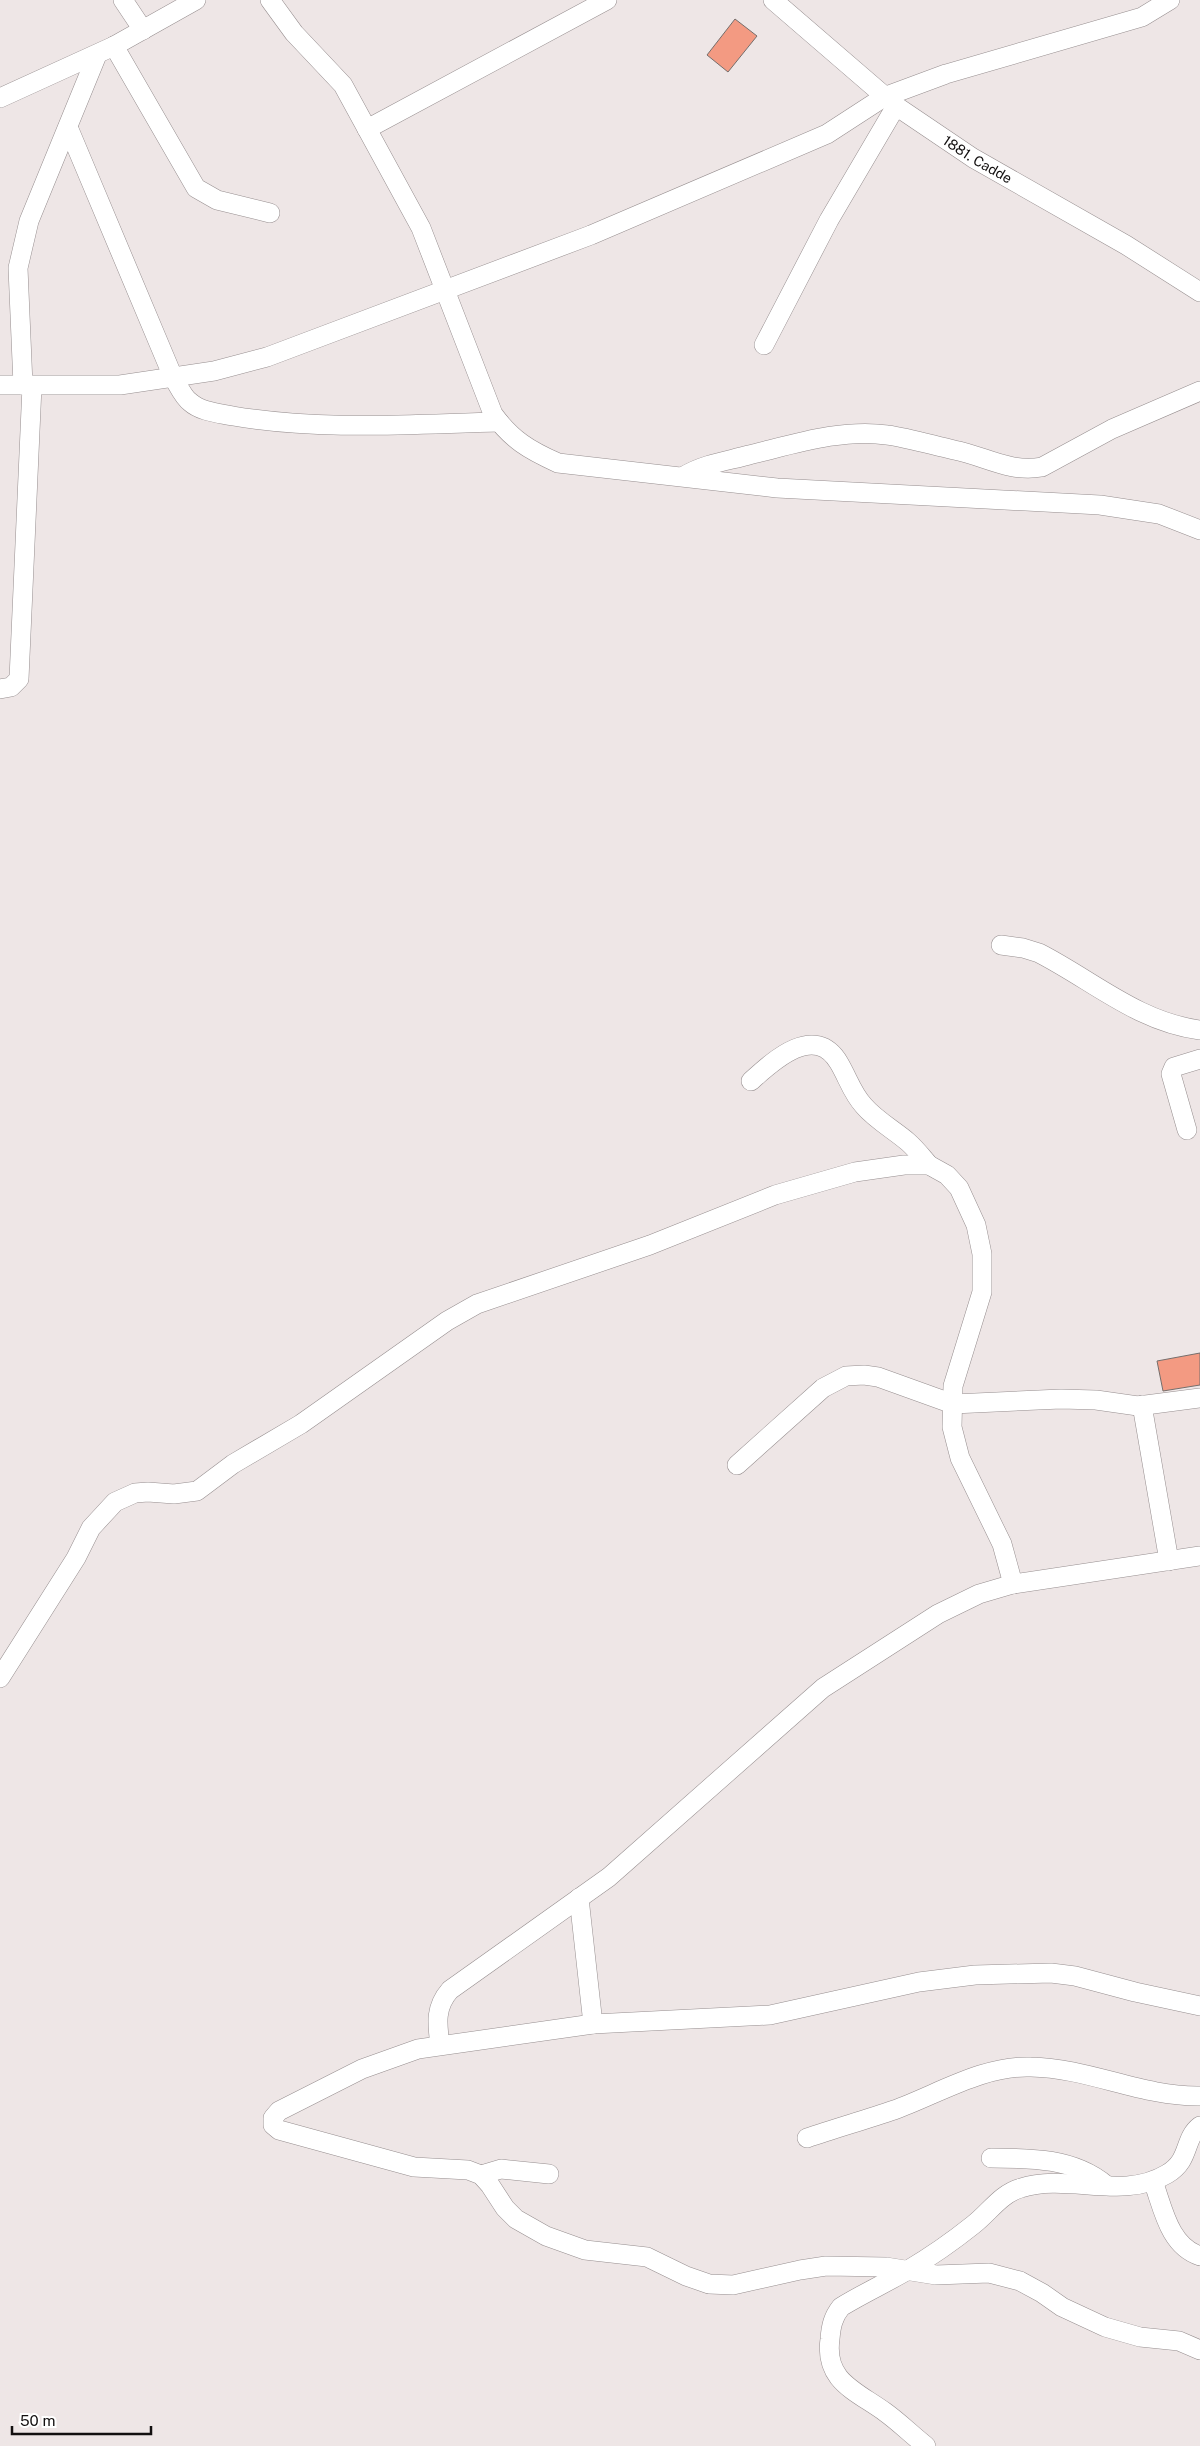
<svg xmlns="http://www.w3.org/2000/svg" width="1200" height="2446" font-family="'Public Sans',sans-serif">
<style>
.building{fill:#f39a82;stroke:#756e6c}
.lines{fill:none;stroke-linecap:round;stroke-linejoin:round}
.minor-casing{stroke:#968e8f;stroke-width:20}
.minor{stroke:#fff;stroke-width:19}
.labels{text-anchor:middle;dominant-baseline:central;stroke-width:4;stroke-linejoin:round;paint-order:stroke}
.street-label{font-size:14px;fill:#131010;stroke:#fff}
</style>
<rect width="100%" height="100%" fill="#eee6e6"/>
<!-- building -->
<g class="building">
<path d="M 735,19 L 757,36 L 728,72 L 707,55 Z"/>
<path d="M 1200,1353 L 1200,1385 L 1163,1391 L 1157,1361 Z"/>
</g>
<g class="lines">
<defs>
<g id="minor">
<path d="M 123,0 L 143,30"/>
<path d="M 270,0 L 294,33 L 343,85 L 421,228 L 493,414 C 512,440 529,450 558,463 L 777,488 L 1100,505 L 1159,514 L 1200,530"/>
<path id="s1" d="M 773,0 L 896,106 L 973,158 L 1126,245 L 1200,292"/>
<path d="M 114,46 L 196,188 L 217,200 L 270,213"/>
<path d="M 0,98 L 114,46 L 196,0"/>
<path d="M 68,127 L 173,377 C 178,385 183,397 190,402 C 201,412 219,413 233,416 C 320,431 411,424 499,422"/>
<path d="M 367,129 L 607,0"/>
<path d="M 764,345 L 829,220 L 896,106"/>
<path d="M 0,385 L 120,385 L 214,371 L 267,357 L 591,235 L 827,134 L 884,97 L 946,74 L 1142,17 L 1170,0"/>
<path d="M 23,385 L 18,268 L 29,221 L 97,55"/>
<path d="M 684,476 C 704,464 727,461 749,455 C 791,445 843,428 887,435 C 909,438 932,445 954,450 C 985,456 1009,473 1042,467 L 1112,429 L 1200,391"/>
<path d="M 0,689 L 11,687 L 19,679 L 32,386"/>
<path d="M 1001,945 L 1023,948 L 1039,953 C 1092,980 1138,1022 1200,1030"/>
<path d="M 751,1081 C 773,1061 815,1022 839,1063 C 848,1078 852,1093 864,1106 C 876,1120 894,1130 908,1142 C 916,1149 922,1157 929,1165"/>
<path d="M 1187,1130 L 1171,1074 L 1174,1067 L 1200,1059"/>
<path d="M 1142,1405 L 1169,1561"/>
<path d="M 737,1465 L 823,1388 L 846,1376 L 864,1375 L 878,1377 L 953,1404 L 1061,1399 L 1096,1400 L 1138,1406 L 1200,1398"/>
<path d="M 0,1678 L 76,1558 L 91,1528 L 115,1502 L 135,1493 L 148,1492 L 174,1494 L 197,1491 L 233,1464 L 301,1424 L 447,1321 L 477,1304 L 650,1245 L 775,1195 L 855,1172 L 904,1165 L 929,1165 L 947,1175 L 959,1188 L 976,1225 L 982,1254 L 982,1292 L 953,1386 L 952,1427 L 960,1458 L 1002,1544 L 1013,1584"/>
<path d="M 579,1898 L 593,2024"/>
<path d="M 1200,2006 L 1135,1992 L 1075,1976 L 1051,1973 L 975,1975 L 919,1982 L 770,2015 L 593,2024 L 418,2049 L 362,2069 L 279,2111 L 273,2118 L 273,2125 L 279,2130 L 414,2167 L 468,2170 L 481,2175 L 490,2185 L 505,2208 L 516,2219 L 546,2236 L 585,2250 L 647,2257 L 686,2276 L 709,2284 L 733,2285 L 800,2270 L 826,2266 L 886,2267 L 936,2275 L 989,2273 L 1020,2281 L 1042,2293 L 1062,2307 L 1105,2327 L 1140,2337 L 1179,2341 L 1200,2350"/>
<path d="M 440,2045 C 437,2023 435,2007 450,1990 L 609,1877 L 823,1688 L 938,1614 L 979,1594 L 1013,1584 L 1200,1556"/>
<path d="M 807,2138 C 836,2128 865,2120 894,2110 C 938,2094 984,2065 1031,2067 C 1089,2068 1142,2097 1200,2096"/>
<path d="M 991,2158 C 1031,2158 1074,2158 1106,2185"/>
<path d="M 481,2175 L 501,2169 L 549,2174"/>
<path d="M 1153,2181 C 1163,2208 1169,2246 1200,2256"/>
<path d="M 926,2446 C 912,2435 899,2422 885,2412 C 856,2391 824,2381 830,2339 C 831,2326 833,2317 841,2307 C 862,2294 886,2283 908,2270 C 930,2257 953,2241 973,2225 C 990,2212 1000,2194 1021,2188 C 1068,2173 1122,2201 1167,2174 C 1191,2160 1183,2139 1200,2126"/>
</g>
</defs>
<!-- minor casing -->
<use href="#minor" class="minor-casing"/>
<!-- minor -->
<use href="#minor" class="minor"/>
</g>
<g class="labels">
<!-- street labels -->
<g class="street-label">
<text stroke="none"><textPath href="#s1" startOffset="260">1881. Cadde</textPath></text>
</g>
</g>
<!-- scale -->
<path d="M12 2426v8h139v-8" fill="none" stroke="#131010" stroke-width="2.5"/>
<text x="20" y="2426" font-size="15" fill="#131010" stroke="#ffffff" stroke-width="4" paint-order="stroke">50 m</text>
</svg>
